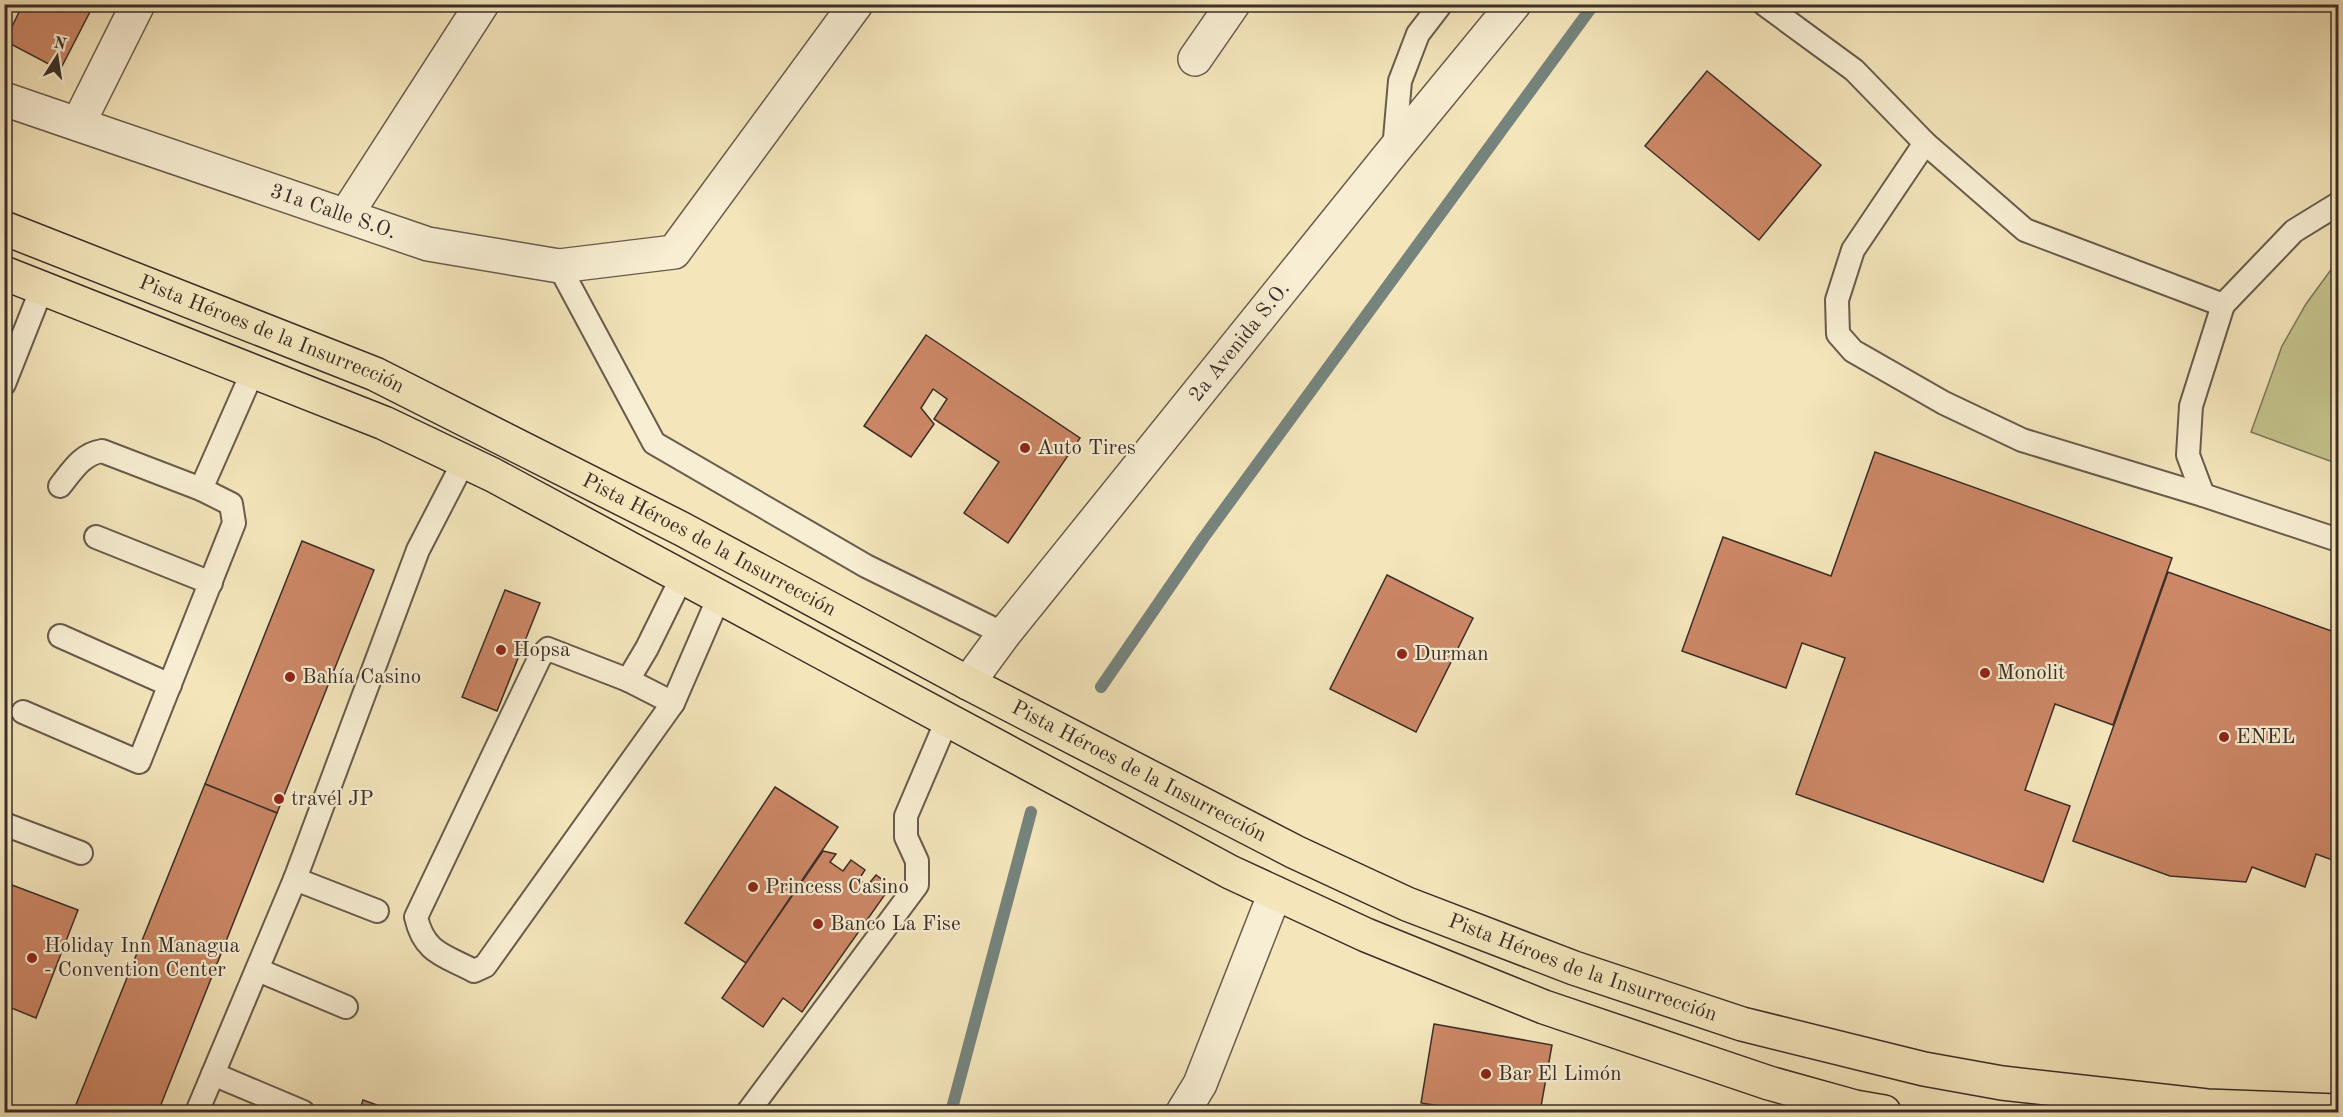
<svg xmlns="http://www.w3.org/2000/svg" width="2343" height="1117" font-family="'Old Standard TT',serif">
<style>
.green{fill:#c3c28b;stroke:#7e785a;stroke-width:1.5}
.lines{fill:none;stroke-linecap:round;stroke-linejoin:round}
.stream{stroke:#75847d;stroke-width:12}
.building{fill:#cc8766;stroke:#3a2e28;stroke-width:1.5}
.service-casing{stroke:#685c4d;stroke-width:26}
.minor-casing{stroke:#685c4d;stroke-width:36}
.primary-casing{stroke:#3a2e28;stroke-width:36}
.service{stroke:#f8eed3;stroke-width:22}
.minor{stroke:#f8eed3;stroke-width:33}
.primary{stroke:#f4e5bb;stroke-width:33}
.poi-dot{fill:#8f2418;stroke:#f8eed3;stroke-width:2}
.labels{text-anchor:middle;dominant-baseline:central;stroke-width:4.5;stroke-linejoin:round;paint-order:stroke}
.street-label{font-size:21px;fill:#3a2e28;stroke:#f8eed3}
.poi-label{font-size:21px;fill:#3a2e28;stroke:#f8eed3;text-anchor:start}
</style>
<rect width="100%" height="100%" fill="#f4e5bb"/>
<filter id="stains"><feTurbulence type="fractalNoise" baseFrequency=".00333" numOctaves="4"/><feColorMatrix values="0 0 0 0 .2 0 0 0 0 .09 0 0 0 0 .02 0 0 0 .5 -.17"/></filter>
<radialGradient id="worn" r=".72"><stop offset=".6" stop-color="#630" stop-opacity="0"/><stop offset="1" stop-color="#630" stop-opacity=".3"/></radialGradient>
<!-- green -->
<path class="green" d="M 2338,260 L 2338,464 L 2251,432 L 2282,346 L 2306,304 Z"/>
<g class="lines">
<!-- stream -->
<g class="stream">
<path d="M 1101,687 L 1204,537 L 1594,4"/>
<path d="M 951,1112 L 1031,812"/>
</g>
</g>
<!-- building -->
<g class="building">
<path d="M 23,4 L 94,4 L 60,70 L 5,41 Z"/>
<path d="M 1707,71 L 1821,165 L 1759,240 L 1645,146 Z"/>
<path d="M 926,335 L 1080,438 L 1008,543 L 964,513 L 999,462 L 934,419 L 947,399 L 933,389 L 921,408 L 934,424 L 911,457 L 864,426 Z"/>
<path d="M 1875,452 L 2172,558 L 2113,725 L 2055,704 L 2025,790 L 2070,806 L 2043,882 L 1796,794 L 1845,658 L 1802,643 L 1786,688 L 1682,651 L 1723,537 L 1831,576 Z"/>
<path d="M 302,541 L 374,570 L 277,813 L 205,784 Z"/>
<path d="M 2168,572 L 2337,633 L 2338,627 L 2338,862 L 2316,854 L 2305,887 L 2252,867 L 2246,882 L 2170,876 L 2073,841 Z"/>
<path d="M 1387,575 L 1473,618 L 1416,732 L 1330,689 Z"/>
<path d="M 505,590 L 540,603 L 497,711 L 462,697 Z"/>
<path d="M 205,784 L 277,813 L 158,1112 L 73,1112 Z"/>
<path d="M 775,787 L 838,827 L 746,963 L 685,923 Z"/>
<path d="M 823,851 L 836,854 L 830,862 L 843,871 L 851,860 L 865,870 L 859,879 L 867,886 L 876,875 L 891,886 L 802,1012 L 783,998 L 763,1027 L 722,998 Z"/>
<path d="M 4,882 L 78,910 L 36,1018 L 4,1005 Z"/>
<path d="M 1434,1024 L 1552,1045 L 1540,1112 L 1477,1112 L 1421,1103 Z"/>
<path d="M 363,1100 L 396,1112 L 359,1112 Z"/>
</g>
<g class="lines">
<defs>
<g id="service">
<path d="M 1764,4 L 1854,70 L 1925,143 L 2025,230 L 2223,305 L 2294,231 L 2338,204"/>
<path d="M 1925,143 L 1853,250 L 1837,300 L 1838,334 L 1853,351 L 1944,403 L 2022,440 L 2203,495"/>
<path d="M 1394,150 L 1400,81 L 1418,34 L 1441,4"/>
<path d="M 559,266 L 654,443 L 866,566 L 1004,634"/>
<path d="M 2223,305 L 2191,406 L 2188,455 L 2203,495 L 2338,540"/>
<path d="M 4,384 L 42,288"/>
<path d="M 60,486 C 72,471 82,454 102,451 L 201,489 L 253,371"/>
<path d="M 96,537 L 211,583"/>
<path d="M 60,636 L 170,685"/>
<path d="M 548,649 L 628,680 L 673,703 L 485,966 L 474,971 C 444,955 424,953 416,917 L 540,657 Z"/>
<path d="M 628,680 L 647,648 L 682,577"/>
<path d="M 673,703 L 719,597"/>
<path d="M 23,712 L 139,762 L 234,523 L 231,504 L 201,489"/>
<path d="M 4,824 L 81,853"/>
<path d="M 295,879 L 377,911"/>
<path d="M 258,970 L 346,1007"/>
<path d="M 213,1074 L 303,1112"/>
<path d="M 197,1112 L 295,879 L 418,550 L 464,461"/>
<path d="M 748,1112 L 917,885 L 917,861 L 906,837 L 906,816 L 947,720"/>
</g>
<g id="minor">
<path d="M 1195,59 L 1233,4"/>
<path id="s1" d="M 4,99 L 428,244 L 559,266 L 674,252 L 856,4"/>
<path d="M 78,124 L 138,4"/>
<path d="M 346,215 L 482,4"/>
<path id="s2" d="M 968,683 L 1004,634 L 1394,150 L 1514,4"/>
<path d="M 1183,1112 L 1200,1084 L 1275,893"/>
</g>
<g id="primary">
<path id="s3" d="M 4,228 L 375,374 L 682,529 L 968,683 L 1295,852 L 1407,904 L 1574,968 L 1742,1024 L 1924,1069 L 2002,1083 L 2207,1106 L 2338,1111"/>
<path d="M 4,273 L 384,423 L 493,475 L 1230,872 L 1366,935 L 1544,1007 L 1769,1083 L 1855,1107 L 1884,1112"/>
</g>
</defs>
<!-- service casing -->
<use href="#service" class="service-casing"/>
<!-- minor casing -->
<use href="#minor" class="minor-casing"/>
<!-- primary casing -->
<use href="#primary" class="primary-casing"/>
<!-- service -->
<use href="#service" class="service"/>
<!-- minor -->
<use href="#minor" class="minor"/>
<!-- primary -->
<use href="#primary" class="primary"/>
</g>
<!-- markers -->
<g class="poi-dot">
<circle cx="1025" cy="448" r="6"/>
<circle cx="501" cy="650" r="6"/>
<circle cx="1402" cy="654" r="6"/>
<circle cx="1985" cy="673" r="6"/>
<circle cx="290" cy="677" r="6"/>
<circle cx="2224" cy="737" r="6"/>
<circle cx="279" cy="799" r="6"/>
<circle cx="753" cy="887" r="6"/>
<circle cx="818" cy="924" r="6"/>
<circle cx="32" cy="958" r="6"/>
<circle cx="1486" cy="1074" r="6"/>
</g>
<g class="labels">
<!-- street labels -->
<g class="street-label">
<text stroke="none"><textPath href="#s1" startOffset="348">31a Calle S.O.</textPath></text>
<text stroke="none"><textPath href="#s3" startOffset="288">Pista Héroes de la Insurrección</textPath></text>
<text stroke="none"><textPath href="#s2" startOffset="436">2a Avenida S.O.</textPath></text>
<text stroke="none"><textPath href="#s3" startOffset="774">Pista Héroes de la Insurrección</textPath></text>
<text stroke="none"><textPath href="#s3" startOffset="1260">Pista Héroes de la Insurrección</textPath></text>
<text stroke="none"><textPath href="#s3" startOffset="1746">Pista Héroes de la Insurrección</textPath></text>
</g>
<!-- poi labels -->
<g class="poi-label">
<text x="1037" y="448">Auto Tires</text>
<text x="513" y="650">Hopsa</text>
<text x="1414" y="654">Durman</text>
<text x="1997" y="673">Monolit</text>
<text x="302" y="677">Bahía Casino</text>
<text x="2236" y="737">ENEL</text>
<text x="291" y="799">travél JP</text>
<text x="765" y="887">Princess Casino</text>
<text x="830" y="924">Banco La Fise</text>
<text x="44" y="946">Holiday Inn Managua<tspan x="44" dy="24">- Convention Center</tspan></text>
<text x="1498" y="1074">Bar El Limón</text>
</g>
</g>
<!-- margin -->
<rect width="2343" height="1117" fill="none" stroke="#f4e5bb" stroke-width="24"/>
<rect x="6" y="6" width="2331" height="1105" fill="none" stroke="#3a2e28" stroke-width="3"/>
<rect x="12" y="12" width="2319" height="1093" fill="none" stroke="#3a2e28" stroke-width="1.5"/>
<!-- north arrow -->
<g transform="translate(57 57) rotate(12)" stroke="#f8eed3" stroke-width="4.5" paint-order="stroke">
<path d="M0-4.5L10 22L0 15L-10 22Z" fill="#3a2e28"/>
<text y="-9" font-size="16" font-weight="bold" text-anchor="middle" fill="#3a2e28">N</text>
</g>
<rect width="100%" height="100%" filter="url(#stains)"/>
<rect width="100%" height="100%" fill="url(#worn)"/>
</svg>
